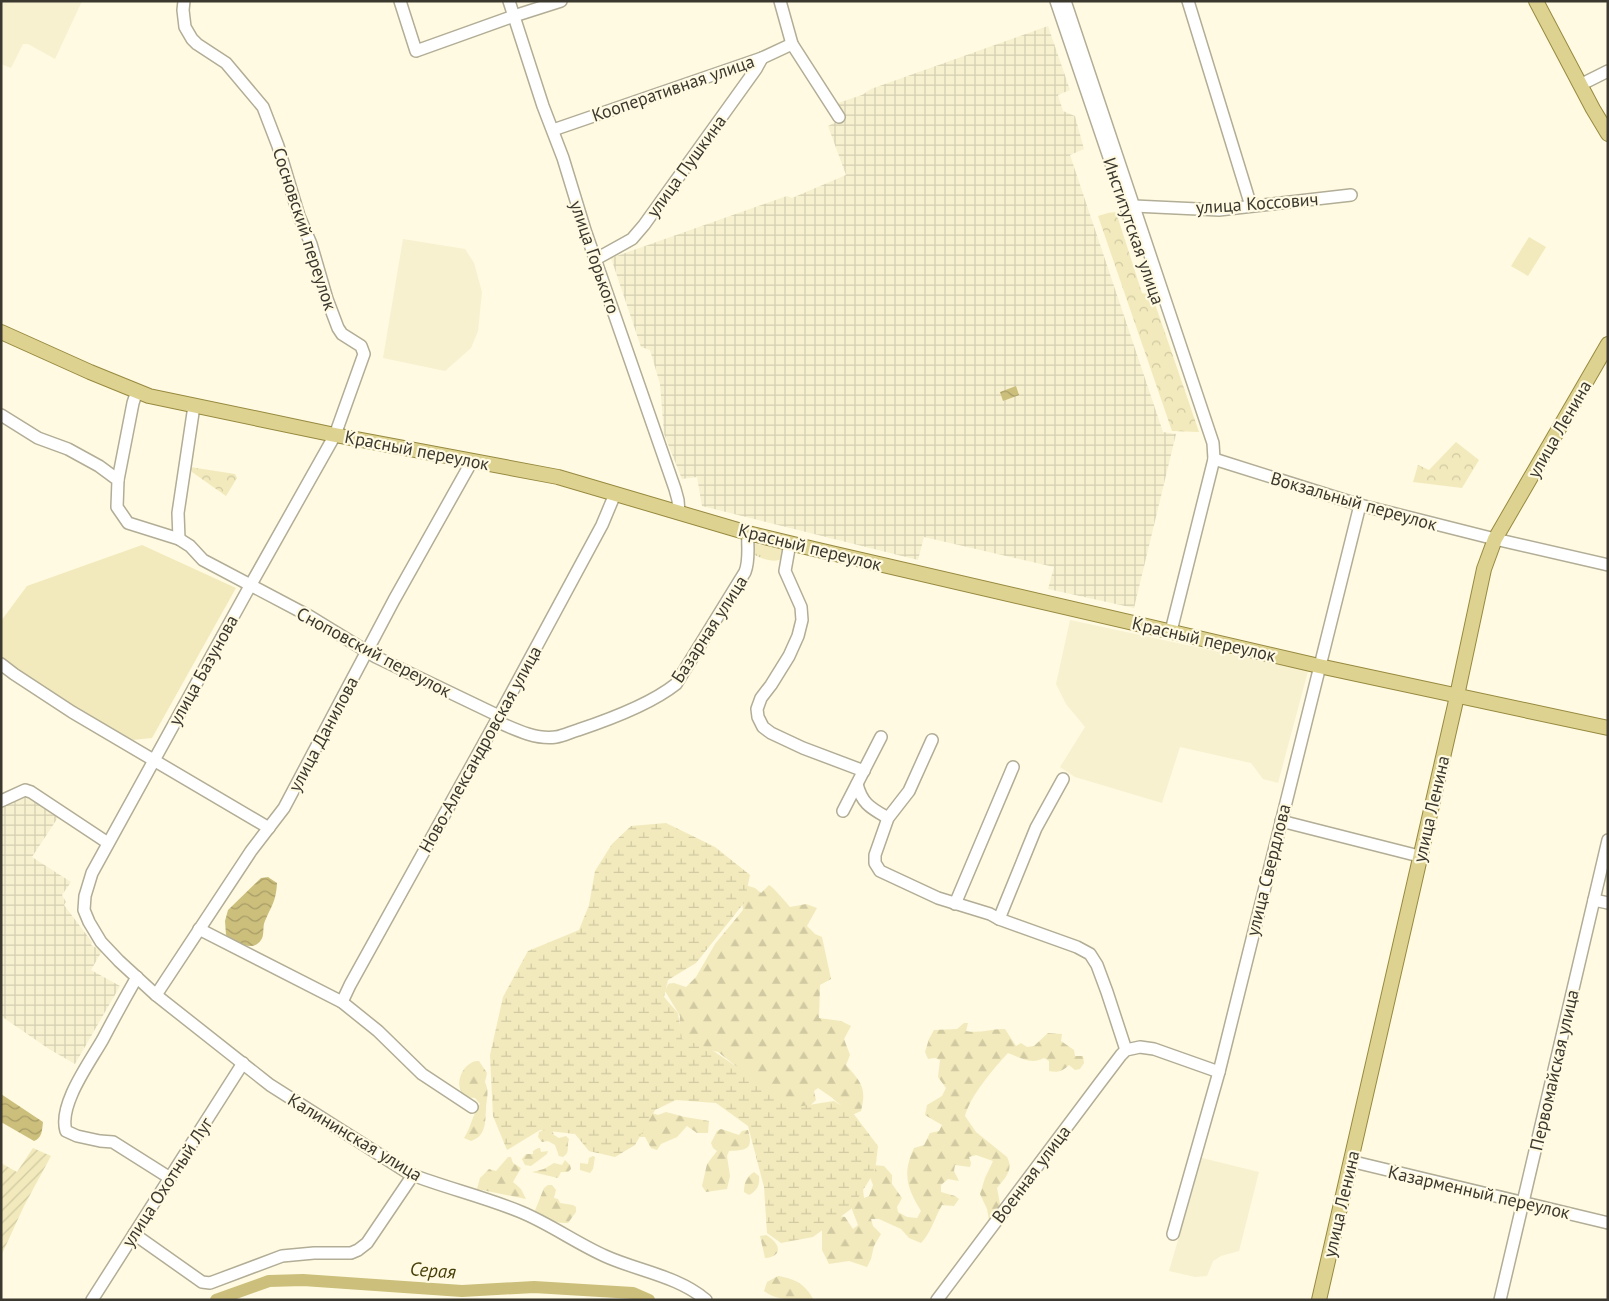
<svg xmlns="http://www.w3.org/2000/svg" width="1609" height="1301" font-family="'PT Sans',sans-serif">
<style>
.built{fill:#f7f1d0}
.industrial{fill:url(#industrial-grid)}
.grass{fill:url(#grass-tufts)}
.forest{fill:url(#forest-firs)}
.wetland{fill:url(#wetland-marsh)}
.park{fill:url(#park-crowns)}
.garden{fill:url(#garden-furrows)}
.pitch{fill:#f2eabc}
.water{fill:url(#water-waves)}
.lines{fill:none;stroke-linecap:round;stroke-linejoin:round}
.river{stroke:#ccbf7c;stroke-width:12}
.minor-casing{stroke:#b2ad96;stroke-width:14}
.major-casing{stroke:#97893f;stroke-width:16}
.minor{stroke:#fff;stroke-width:11}
.major{stroke:#ded291;stroke-width:14}
.labels{text-anchor:middle;dominant-baseline:central;stroke-width:4.5;stroke-linejoin:round;paint-order:stroke}
.street-label{font-size:18px;fill:#3b392f;stroke:#fffae1}
.water-label{font-size:19px;font-style:italic;fill:#483f08;stroke:#fffae1}
</style>
<defs>
<pattern id="industrial-grid" width="8" height="8" patternUnits="userSpaceOnUse" patternTransform="scale(1.25)"><rect width="8" height="8" fill="#f7f1d0"/><path d="M0 4h8M4 0v8" fill="none" stroke="#d5cfb3"/></pattern>
<pattern id="grass-tufts" width="24" height="20" patternUnits="userSpaceOnUse" patternTransform="scale(1.25)"><rect width="24" height="20" fill="#f2eabc"/><path d="M3 7l-1-3M5 7V3M7 7l1-3M15 17l-1-3M17 17v-4M19 17l1-3" fill="none" stroke="#d0c9a2"/></pattern>
<pattern id="forest-firs" width="22" height="20" patternUnits="userSpaceOnUse" patternTransform="scale(1.25)"><rect width="22" height="20" fill="#f2eabc"/><path d="M5 1l3.5 6h-7zM16 11l3.5 6h-7z" fill="#d0c9a2"/></pattern>
<pattern id="wetland-marsh" width="20" height="14" patternUnits="userSpaceOnUse" patternTransform="scale(1.25)"><rect width="20" height="14" fill="#f2eabc"/><path d="M1 5h8M5 5V1M11 12h8M15 12V8" fill="none" stroke="#d0c9a2"/></pattern>
<pattern id="park-crowns" width="20" height="18" patternUnits="userSpaceOnUse" patternTransform="scale(1.25)"><rect width="20" height="18" fill="#f2eabc"/><path d="M2 6a3 3 0 1 1 6 0M12 15a3 3 0 1 1 6 0" fill="none" stroke="#d0c9a2"/></pattern>
<pattern id="garden-furrows" width="10" height="10" patternUnits="userSpaceOnUse" patternTransform="scale(1.25)"><rect width="10" height="10" fill="#f2eabc"/><path d="M-1 1l2-2M0 10L10 0M9 11l2-2" fill="none" stroke="#d0c9a2"/></pattern>
<pattern id="water-waves" width="16" height="10" patternUnits="userSpaceOnUse" patternTransform="scale(1.25)"><rect width="16" height="10" fill="#ccbf7c"/><path d="M0 5q4-4 8 0t8 0" fill="none" stroke="#a79c66"/></pattern>
</defs>
<rect width="100%" height="100%" fill="#fffae1"/>
<!-- built -->
<g class="built">
<path d="M 1,1 L 82,1 L 55,59 L 28,44 L 23,44 L 11,68 L 1,64 Z"/>
<path d="M 403,239 L 465,249 L 474,263 L 482,292 L 478,331 L 471,348 L 445,371 L 383,358 Z"/>
<path d="M 1070,620 L 1308,671 L 1278,783 L 1263,779 L 1251,763 L 1180,747 L 1162,803 L 1075,777 L 1060,767 L 1085,727 L 1066,704 L 1056,684 Z"/>
<path d="M 1202,1158 L 1259,1172 L 1239,1251 L 1221,1256 L 1213,1261 L 1207,1276 L 1195,1277 L 1169,1271 Z"/>
</g>
<!-- industrial -->
<g class="industrial">
<path d="M 1048,26 L 1070,90 L 1058,95 L 1063,111 L 1075,116 L 1084,149 L 1070,155 L 1163,432 L 1176,434 L 1134,608 L 1048,589 L 1054,567 L 924,537 L 918,560 L 702,506 L 697,477 L 682,479 L 664,434 L 660,384 L 650,350 L 641,347 L 611,258 L 787,196 L 792,198 L 846,175 L 828,126 L 844,118 L 838,103 L 862,95 L 871,89 Z"/>
<path d="M 27,795 L 59,816 L 32,857 L 71,882 L 62,895 L 66,902 L 64,905 L 92,942 L 91,945 L 102,951 L 91,970 L 120,986 L 75,1064 L 49,1049 L 1,1016 L 1,808 Z"/>
</g>
<!-- grass -->
<path class="grass" d="M 753,543 L 785,550 L 786,555 C 785,556 781,560 779,560 C 772,563 757,557 751,553 Z"/>
<!-- forest -->
<g class="forest">
<path d="M 745,885 L 755,888 L 761,893 L 769,885 C 774,888 785,901 790,907 L 806,904 L 817,908 L 807,926 L 815,934 L 822,937 L 831,979 L 820,985 L 819,1018 L 841,1021 L 851,1026 L 844,1039 L 850,1055 L 846,1065 C 861,1082 867,1088 861,1111 L 852,1115 L 831,1097 L 818,1088 L 814,1091 L 816,1100 L 797,1118 L 740,1077 L 737,1067 L 718,1052 L 688,1045 L 682,1040 L 679,1029 L 680,1016 L 665,991 L 668,984 L 674,983 L 686,987 L 696,977 L 715,944 L 743,910 L 741,896 Z"/>
<path d="M 964,1023 L 968,1023 L 966,1031 C 979,1034 993,1028 1005,1029 L 1016,1046 L 1021,1043 L 1027,1047 L 1034,1046 L 1048,1033 L 1062,1034 L 1061,1041 L 1074,1050 L 1075,1056 L 1083,1056 L 1084,1063 L 1080,1069 L 1075,1070 L 1069,1065 C 1063,1071 1058,1073 1049,1071 L 1049,1061 L 1044,1058 C 1031,1065 1021,1058 1008,1053 C 994,1068 970,1096 965,1116 L 976,1132 L 1007,1157 C 1014,1170 1005,1178 997,1188 L 1001,1209 L 990,1225 L 987,1209 L 980,1194 L 985,1178 L 993,1161 L 976,1155 L 969,1157 L 971,1163 L 970,1167 L 955,1165 L 954,1171 L 959,1181 L 948,1179 L 941,1185 L 941,1192 L 955,1196 L 959,1199 L 954,1206 L 942,1205 C 935,1217 931,1233 921,1243 L 909,1238 L 901,1229 L 879,1219 L 871,1219 L 873,1226 L 881,1234 L 874,1246 L 871,1259 L 867,1267 L 849,1261 L 829,1264 L 822,1250 L 822,1225 L 832,1215 L 845,1217 L 853,1229 L 858,1225 L 848,1199 L 862,1181 L 864,1198 L 869,1196 L 873,1185 L 868,1172 L 873,1165 L 884,1166 L 892,1175 L 892,1184 L 902,1198 L 897,1207 L 898,1212 L 907,1217 L 917,1218 L 921,1211 C 907,1188 902,1174 914,1148 L 924,1145 L 930,1133 L 939,1131 L 942,1125 L 925,1115 L 927,1105 L 942,1096 L 946,1088 L 938,1077 L 940,1060 L 935,1058 L 928,1059 L 925,1052 L 929,1039 L 934,1030 L 957,1029 Z"/>
<path d="M 476,1061 L 479,1061 L 487,1073 L 485,1082 C 490,1093 486,1099 486,1110 C 485,1123 486,1136 471,1141 L 464,1138 C 471,1128 472,1115 480,1104 L 475,1098 C 450,1097 458,1065 476,1061 Z"/>
<path d="M 646,1111 L 658,1115 L 666,1112 L 685,1117 L 709,1121 L 708,1133 L 697,1133 L 687,1126 L 677,1137 L 661,1144 L 657,1150 L 651,1148 L 645,1137 L 639,1137 Z"/>
<path d="M 546,1129 L 552,1130 L 554,1135 L 559,1138 L 566,1136 L 569,1139 C 566,1147 571,1152 563,1157 L 559,1156 L 555,1145 L 548,1141 L 542,1142 L 538,1137 L 539,1132 Z"/>
<path d="M 721,1129 L 739,1135 L 742,1131 L 748,1130 C 754,1150 746,1150 729,1151 L 727,1156 L 730,1176 L 727,1189 L 706,1192 L 702,1186 L 707,1164 L 717,1151 L 713,1148 L 711,1143 L 717,1131 Z"/>
<path d="M 538,1148 L 540,1148 L 541,1152 L 548,1151 L 547,1154 L 531,1166 L 525,1165 L 522,1159 L 526,1154 L 533,1154 L 533,1151 Z"/>
<path d="M 593,1156 L 595,1157 L 593,1169 L 590,1173 L 580,1170 L 580,1163 L 588,1164 L 589,1158 Z"/>
<path d="M 508,1157 L 511,1157 L 513,1163 L 521,1168 L 513,1182 L 521,1189 L 526,1199 L 477,1189 L 480,1178 L 489,1169 L 496,1171 Z"/>
<path d="M 565,1160 L 570,1165 L 571,1169 L 568,1172 L 561,1172 L 558,1178 L 532,1172 L 544,1169 L 554,1163 L 562,1165 Z"/>
<path d="M 754,1172 L 759,1176 C 760,1185 757,1191 749,1195 L 744,1192 C 744,1183 746,1177 754,1172 Z"/>
<path d="M 548,1185 L 552,1185 L 556,1190 L 554,1198 L 558,1199 L 560,1203 L 573,1205 L 576,1207 L 576,1212 L 568,1223 C 558,1223 549,1222 542,1214 L 539,1215 L 534,1213 L 544,1188 Z"/>
<path d="M 766,1235 C 779,1242 785,1256 765,1258 L 760,1236 Z"/>
<path d="M 778,1276 C 796,1279 805,1284 814,1300 C 797,1300 776,1301 764,1291 L 767,1282 Z"/>
</g>
<!-- wetland -->
<path class="wetland" d="M 666,823 L 715,847 L 750,875 L 744,903 L 696,963 L 668,980 L 664,997 L 678,1013 L 682,1039 L 709,1048 L 796,1107 L 834,1101 L 853,1113 L 878,1146 L 875,1171 L 851,1209 L 813,1237 L 781,1243 L 767,1233 L 764,1187 L 748,1126 L 716,1103 L 676,1100 L 655,1110 L 635,1145 L 615,1157 L 589,1151 L 575,1134 L 540,1130 L 507,1150 L 493,1116 L 490,1055 L 503,997 L 528,951 L 579,930 L 589,905 L 595,871 L 612,844 L 631,826 Z"/>
<!-- park -->
<g class="park">
<path d="M 1116,212 L 1142,293 L 1152,295 L 1199,432 L 1172,431 L 1098,216 L 1108,213 Z"/>
<path d="M 1456,442 L 1479,460 L 1462,488 L 1413,482 L 1418,465 L 1429,470 Z"/>
<path d="M 190,467 L 235,474 L 237,478 L 226,496 L 192,472 Z"/>
</g>
<!-- garden -->
<path class="garden" d="M 33,1148 L 51,1156 L 24,1206 L 1,1256 L 1,1163 L 17,1172 Z"/>
<!-- pitch -->
<g class="pitch">
<path d="M 1529,237 L 1546,247 L 1528,276 L 1511,266 Z"/>
<path d="M 142,545 L 236,588 L 152,738 L 133,740 L 67,705 L 25,678 L 1,656 L 1,621 L 27,586 Z"/>
</g>
<!-- water -->
<g class="water">
<path d="M 1016,386 L 1019,395 L 1003,401 L 1000,392 Z"/>
<path d="M 268,877 L 277,883 C 276,901 272,905 265,921 C 262,927 265,935 261,940 C 253,953 235,942 226,935 L 225,921 L 228,910 L 261,878 Z"/>
<path d="M 1,1094 L 43,1122 C 42,1131 42,1138 34,1141 L 1,1122 Z"/>
</g>
<g class="lines">
<!-- river -->
<path class="river" d="M 216,1300 L 269,1281 L 303,1280 L 462,1291 L 534,1287 L 633,1293 L 649,1300"/>
<defs>
<g id="minor">
<path d="M 184,1 L 183,10 L 185,27 L 192,39 L 197,44 L 226,63 L 263,107 L 278,146 L 299,216 L 311,244 L 327,299 L 338,328 L 342,334 L 361,346 L 364,354 L 335,435 L 250,586 L 92,873 L 85,896 L 84,910 L 89,922 L 101,942 L 119,961 L 156,995 L 270,1085 L 410,1174 C 446,1188 485,1197 521,1212 C 550,1224 576,1243 605,1256 C 638,1271 678,1276 706,1300"/>
<path d="M 400,1 L 416,51 L 514,16 L 561,1"/>
<path d="M 509,1 L 543,106 L 563,158 L 585,230 L 675,489 L 678,500 L 679,513"/>
<path d="M 780,1 L 792,44 L 839,117"/>
<path d="M 1056,1 L 1135,234"/>
<path d="M 1065,1 L 1213,443 L 1214,459 L 1171,631"/>
<path d="M 1188,1 L 1251,206"/>
<path d="M 1580,85 L 1608,71"/>
<path d="M 553,130 L 762,58 L 792,44"/>
<path d="M 1129,208 L 1134,206 L 1219,210 L 1351,195"/>
<path d="M 596,259 L 632,239 L 644,225 L 756,69 L 762,58"/>
<path d="M 1,415 L 38,438 L 68,449 L 99,466 L 118,480 L 117,507 L 128,523 L 179,539 L 190,546 L 203,560 L 309,616 L 376,657 L 499,716"/>
<path d="M 1214,459 L 1360,505 L 1495,539 L 1608,565"/>
<path d="M 118,480 L 133,403 L 137,391"/>
<path d="M 179,539 L 178,513 L 194,406"/>
<path d="M 790,543 L 785,571 L 801,607 L 802,620 L 798,636 L 789,656 L 771,685 L 761,698 L 757,709 L 758,717 L 763,727 L 771,733 L 803,748 L 864,771"/>
<path d="M 1,664 L 14,674 L 72,712 L 269,828"/>
<path d="M 496,721 C 514,729 536,740 556,737 C 563,736 571,732 578,730 C 608,720 651,704 676,684 L 745,572 C 750,559 747,547 748,533"/>
<path d="M 932,740 L 909,791 L 888,818 L 875,855 L 875,863 L 880,871 L 938,898 L 990,914 L 999,919 L 1077,947 L 1090,954 L 1097,965 L 1107,992 L 1126,1050"/>
<path d="M 857,784 C 862,804 871,808 888,818"/>
<path d="M 1,801 L 25,790 L 31,792 L 108,843"/>
<path d="M 843,811 L 881,737"/>
<path d="M 1281,821 L 1419,856"/>
<path d="M 1594,900 L 1608,903"/>
<path d="M 955,904 L 1013,767"/>
<path d="M 999,919 L 1036,828 L 1063,779"/>
<path d="M 199,929 L 342,1002 L 378,1031 L 422,1074 L 472,1107"/>
<path d="M 137,977 C 125,998 114,1018 103,1039 C 90,1062 58,1105 66,1131 L 77,1136 L 100,1141 L 113,1142 L 170,1178"/>
<path d="M 156,995 L 251,851 L 284,808 L 394,600 L 472,461"/>
<path d="M 342,1002 L 350,985 L 499,716 L 602,525 L 615,494"/>
<path d="M 1350,1161 L 1608,1223"/>
<path d="M 134,1234 L 202,1282 L 210,1283 L 282,1256 L 314,1253 L 351,1253 L 358,1250 L 367,1243 L 413,1175"/>
<path d="M 1173,1234 L 1219,1072 L 1360,505"/>
<path d="M 92,1300 L 243,1063"/>
<path d="M 937,1300 L 1099,1084 L 1121,1055 L 1126,1050 L 1140,1047 L 1154,1049 L 1219,1072"/>
<path d="M 1500,1300 L 1608,840"/>
</g>
<g id="major">
<path d="M 1536,1 L 1593,109 L 1608,134"/>
<path d="M 1,332 L 90,372 L 149,396 L 335,435 L 558,477 L 748,533 L 814,549 L 1319,666 L 1608,728"/>
<path d="M 1319,1300 L 1455,705 L 1484,569 L 1495,539 L 1608,344"/>
</g>
</defs>
<!-- minor casing -->
<use href="#minor" class="minor-casing"/>
<!-- major casing -->
<use href="#major" class="major-casing"/>
<!-- minor -->
<use href="#minor" class="minor"/>
<!-- major -->
<use href="#major" class="major"/>
</g>
<g class="labels">
<!-- street labels -->
<g class="street-label">
<text transform="translate(673 88) rotate(-19)">Кооперативная улица</text>
<text transform="translate(686 166) rotate(-54)">улица Пушкина</text>
<text transform="translate(1257 203) rotate(-4)">улица Коссович</text>
<text transform="translate(305 229) rotate(72)">Сосновский переулок</text>
<text transform="translate(1134 231) rotate(71)">Институтская улица</text>
<text transform="translate(595 257) rotate(71)">улица Горького</text>
<text transform="translate(1559 429) rotate(-60)">улица Ленина</text>
<text transform="translate(417 450) rotate(11)">Красный переулок</text>
<text transform="translate(1354 501) rotate(16)">Вокзальный переулок</text>
<text transform="translate(810 547) rotate(14)">Красный переулок</text>
<text transform="translate(709 629) rotate(-57)">Базарная улица</text>
<text transform="translate(1204 639) rotate(13)">Красный переулок</text>
<text transform="translate(374 652) rotate(28)">Сноповский переулок</text>
<text transform="translate(203 670) rotate(-61)">улица Базунова</text>
<text transform="translate(323 734) rotate(-62)">улица Данилова</text>
<text transform="translate(480 749) rotate(-61)">Ново-Александровская улица</text>
<text transform="translate(1431 809) rotate(-77)">улица Ленина</text>
<text transform="translate(1268 870) rotate(-76)">улица Свердлова</text>
<text transform="translate(1554 1070) rotate(-77)">Первомайская улица</text>
<text transform="translate(355 1137) rotate(31)">Калининская улица</text>
<text transform="translate(1031 1174) rotate(-53)">Военная улица</text>
<text transform="translate(167 1182) rotate(-57)">улица Охотный Луг</text>
<text transform="translate(1479 1192) rotate(13)">Казарменный переулок</text>
<text transform="translate(1341 1204) rotate(-77)">улица Ленина</text>
</g>
<!-- water labels -->
<g class="water-label">
<text transform="translate(433 1270) rotate(4)">Серая</text>
</g>
</g>
<!-- border -->
<rect width="1609" height="1301" fill="none" stroke="#3b392f" stroke-width="5"/>
</svg>
